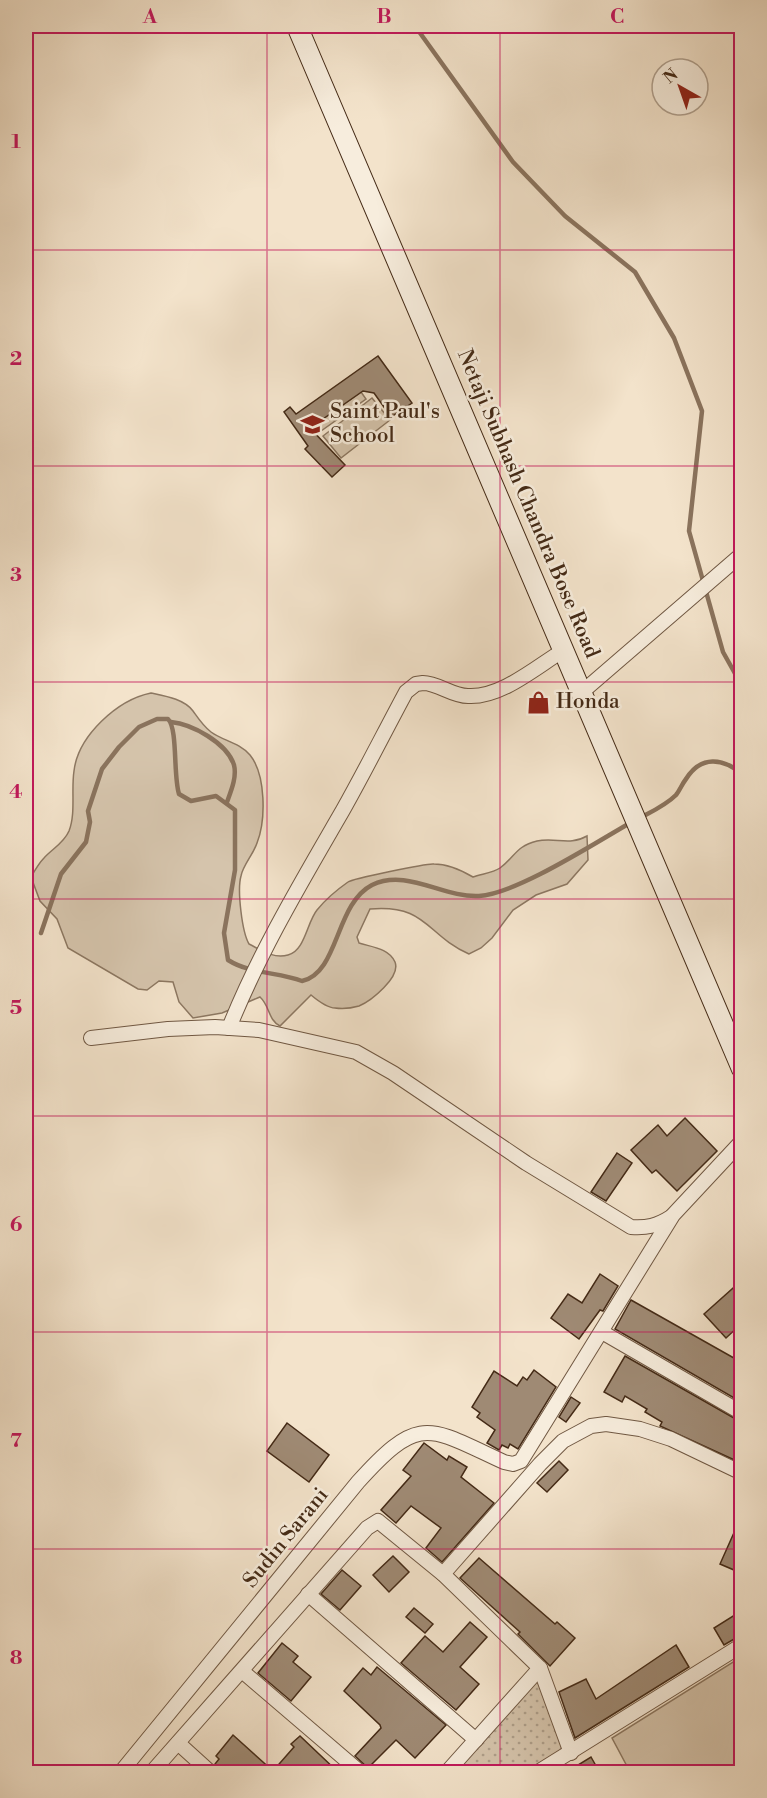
<svg xmlns="http://www.w3.org/2000/svg" width="767" height="1798" font-family="'Libre Bodoni',serif">
<style>
.green{fill:#d5c4ac;stroke:#8c7761;stroke-width:1.5}
.park{fill:url(#park-dots);stroke:#8c7761;stroke-width:1.5}
.lines{fill:none;stroke-linecap:round;stroke-linejoin:round}
.stream{stroke:#8a735d;stroke-width:4.5}
.building{fill:#9f8a74;stroke:#442a16;stroke-width:1.5}
.street-casing{stroke:#705843;stroke-width:16}
.secondary-casing{stroke:#442a16;stroke-width:22}
.street{stroke:#f7eddd;stroke-width:14}
.secondary{stroke:#f7eddd;stroke-width:20}
.grid{fill:none;stroke:#c2185b;stroke-width:1.5;stroke-opacity:0.55}
.labels{text-anchor:middle;dominant-baseline:central;stroke-width:5;stroke-linejoin:round;paint-order:stroke}
.poi-label{font-size:21px;fill:#442a16;stroke:#f7eddd;text-anchor:start}
.street-label{font-size:21px;fill:#442a16;stroke:#f7eddd}
.neatline{fill:none;stroke:#c2185b;stroke-width:2}
.grid-label{font-size:20px;text-anchor:middle;font-weight:bold;fill:#c2185b}
</style>
<defs>
<pattern id="park-dots" width="8" height="8" patternUnits="userSpaceOnUse" patternTransform="scale(1.5)"><rect width="8" height="8" fill="#d5c4ac"/><path d="M2 2h.1M6 6h.1" fill="none" stroke="#ae9f8b" stroke-width="1.8" stroke-linecap="round"/></pattern>
</defs>
<rect width="100%" height="100%" fill="#f3e3cb"/>
<filter id="stains"><feTurbulence type="fractalNoise" baseFrequency=".00333" numOctaves="4"/><feColorMatrix values="0 0 0 0 .2 0 0 0 0 .09 0 0 0 0 .02 0 0 0 .5 -.17"/></filter>
<radialGradient id="worn" r=".72"><stop offset=".6" stop-color="#630" stop-opacity="0"/><stop offset="1" stop-color="#630" stop-opacity=".3"/></radialGradient>
<!-- green -->
<g class="green">
<path d="M 361,392 L 366,399 L 321,431 L 316,424 Z"/>
<path d="M 372,398 L 390,420 L 341,458 L 323,436 Z"/>
<path d="M 151,693 C 165,696 184,699 193,711 C 198,718 203,726 211,732 C 223,741 239,742 250,755 C 266,775 266,820 257,843 C 253,855 243,865 241,876 C 237,890 242,932 249,944 C 261,950 273,959 288,955 C 305,951 307,922 317,910 C 325,900 338,889 348,882 C 352,879 427,863 434,864 C 448,864 461,870 473,877 C 481,874 493,873 500,868 C 515,857 516,846 537,841 C 555,837 570,846 587,836 L 588,860 L 567,884 L 536,895 L 513,910 L 492,938 L 481,948 L 469,954 C 426,935 427,904 370,909 L 357,937 L 359,943 C 371,947 389,948 395,962 C 401,977 371,1001 359,1006 C 352,1008 342,1009 335,1008 C 328,1008 317,1000 311,995 L 280,1026 C 268,1020 270,1006 260,997 L 222,1013 L 193,1018 L 179,1002 L 173,982 L 159,981 L 147,990 L 138,989 L 68,948 L 57,919 L 40,901 L 31,877 C 35,870 39,863 44,858 C 52,849 64,843 69,831 C 76,813 71,790 74,771 C 78,736 117,700 151,693 Z"/>
<path d="M 741,1657 L 741,1772 L 626,1772 L 629,1770 L 612,1738 Z"/>
</g>
<!-- park -->
<path class="park" d="M 540,1668 L 571,1753 L 538,1772 L 446,1772 Z"/>
<g class="lines">
<!-- stream -->
<g class="stream">
<path d="M 415,26 L 513,162 L 565,216 L 635,272 L 674,338 L 702,411 L 689,531 L 723,652 L 742,686"/>
<path d="M 171,722 C 192,724 227,743 234,765 C 237,777 231,791 227,802"/>
<path d="M 640,818 C 653,811 666,805 676,795 C 680,790 682,784 686,779 C 701,755 723,758 742,774"/>
<path d="M 41,933 L 61,874 L 86,842 L 90,822 L 88,811 L 102,769 L 119,747 L 139,727 L 157,719 L 168,719 C 178,729 173,775 179,794 L 191,801 L 216,796 L 235,810 L 235,870 L 224,933 L 228,960 C 250,974 278,972 302,981 C 339,973 335,904 372,885 C 407,868 443,898 479,896 C 516,894 595,843 630,823"/>
</g>
</g>
<!-- building -->
<g class="building">
<path d="M 378,356 L 412,403 L 391,417 L 374,393 L 363,391 L 310,428 L 345,465 L 332,477 L 305,449 L 308,446 L 284,412 L 290,407 L 296,414 Z"/>
<path d="M 685,1118 L 717,1151 L 677,1191 L 656,1170 L 652,1173 L 631,1150 L 658,1125 L 667,1136 Z"/>
<path d="M 617,1153 L 632,1163 L 606,1201 L 591,1192 Z"/>
<path d="M 600,1274 L 618,1286 L 603,1311 L 600,1310 L 579,1339 L 551,1318 L 568,1294 L 582,1303 Z"/>
<path d="M 741,1281 L 741,1324 L 726,1338 L 704,1314 Z"/>
<path d="M 631,1300 L 741,1362 L 741,1402 L 615,1329 Z"/>
<path d="M 625,1356 L 741,1422 L 741,1463 L 660,1426 L 662,1422 L 645,1412 L 647,1409 L 625,1396 L 622,1402 L 604,1392 Z"/>
<path d="M 534,1370 L 556,1387 L 518,1449 L 510,1444 L 508,1448 L 502,1445 L 499,1450 L 487,1443 L 495,1430 L 477,1417 L 480,1413 L 472,1407 L 494,1371 L 517,1386 L 523,1377 L 527,1380 Z"/>
<path d="M 571,1397 L 580,1403 L 566,1422 L 559,1417 Z"/>
<path d="M 287,1423 L 329,1455 L 309,1482 L 267,1451 Z"/>
<path d="M 424,1443 L 447,1460 L 449,1456 L 467,1467 L 461,1477 L 494,1503 L 442,1562 L 426,1548 L 441,1528 L 411,1506 L 396,1523 L 381,1510 L 411,1476 L 403,1470 Z"/>
<path d="M 559,1461 L 568,1470 L 547,1492 L 537,1483 Z"/>
<path d="M 741,1517 L 741,1573 L 720,1564 Z"/>
<path d="M 393,1556 L 409,1572 L 389,1592 L 373,1575 Z"/>
<path d="M 479,1558 L 555,1624 L 557,1622 L 575,1638 L 550,1666 L 518,1634 L 520,1632 L 460,1578 Z"/>
<path d="M 342,1570 L 361,1586 L 340,1610 L 321,1594 Z"/>
<path d="M 414,1608 L 433,1624 L 425,1633 L 406,1617 Z"/>
<path d="M 741,1611 L 741,1635 L 724,1645 L 714,1628 Z"/>
<path d="M 470,1622 L 487,1637 L 460,1667 L 479,1684 L 456,1710 L 401,1663 L 425,1636 L 443,1652 Z"/>
<path d="M 282,1643 L 298,1656 L 293,1662 L 311,1677 L 291,1701 L 258,1673 Z"/>
<path d="M 676,1645 L 689,1667 L 575,1738 L 559,1692 L 586,1679 L 596,1699 Z"/>
<path d="M 377,1667 L 446,1725 L 415,1758 L 396,1740 L 368,1768 L 355,1756 L 381,1728 L 380,1725 L 344,1691 L 363,1668 L 371,1675 Z"/>
<path d="M 233,1735 L 273,1771 L 294,1747 L 291,1744 L 300,1736 L 339,1773 L 219,1773 L 215,1764 L 219,1759 L 216,1756 Z"/>
<path d="M 591,1757 L 600,1773 L 565,1773 Z"/>
</g>
<g class="lines">
<defs>
<g id="street">
<path d="M 581,693 L 742,554"/>
<path d="M 229,1028 C 260,951 302,881 343,810 C 365,771 385,731 406,692 L 416,684 L 423,683 C 438,683 452,696 468,696 C 501,698 536,667 564,650"/>
<path d="M 91,1038 L 168,1029 L 215,1027 L 259,1030 L 356,1052 L 393,1073 L 526,1163 L 631,1227 C 647,1228 657,1226 671,1217"/>
<path d="M 602,1332 L 742,1413"/>
<path d="M 443,1574 L 540,1464 L 563,1441 L 591,1426 L 606,1424 L 640,1429 L 671,1439 L 742,1473"/>
<path d="M 308,1594 L 476,1740"/>
<path d="M 242,1671 L 360,1772"/>
<path d="M 178,1743 L 210,1772"/>
<path d="M 121,1772 L 358,1482 C 420,1413 428,1427 504,1462 L 513,1464 L 521,1461 L 673,1215 L 742,1141"/>
<path d="M 152,1772 L 367,1528 L 378,1521 L 443,1574 L 540,1668 L 571,1753"/>
<path d="M 447,1772 L 540,1668"/>
<path d="M 538,1772 L 742,1645"/>
</g>
<path id="secondary" d="M 297,26 L 742,1069"/>
</defs>
<!-- street casing -->
<use href="#street" class="street-casing"/>
<!-- secondary casing -->
<use href="#secondary" class="secondary-casing"/>
<!-- street -->
<use href="#street" class="street"/>
<!-- secondary -->
<use href="#secondary" class="secondary"/>
</g>
<!-- grid -->
<path class="grid" d="M 267,26 L 267,1772M 500,26 L 500,1772M 26,250 L 742,250M 26,466 L 742,466M 26,682 L 742,682M 26,899 L 742,899M 26,1116 L 742,1116M 26,1332 L 742,1332M 26,1549 L 742,1549"/>
<!-- icons -->
<defs>
<symbol id="school-bare" viewBox="-9 -9 18 18"><path d="M0-5L7-2L0 1L-7-2ZM-4 1L0 2.5L4 1V4Q0 6-4 4Z" fill="#8f2418" stroke="#f7eddd" stroke-width="2.5" paint-order="stroke"/></symbol>
<symbol id="shop-bare" viewBox="-9 -9 18 18"><path d="M-5-2.5h2.3a2.7 3.5 0 0 1 5.4 0H5L5.5 6h-11ZM-1.5-2.5h3a1.5 2.3 0 0 0-3 0Z" fill="#8f2418" stroke="#f7eddd" stroke-width="2.5" paint-order="stroke"/></symbol>
</defs>
<g fill-rule="evenodd">
<use href="#school-bare" x="296" y="408" width="33" height="33"/>
<use href="#shop-bare" x="522" y="686" width="33" height="33"/>
</g>
<g class="labels">
<!-- poi labels -->
<g class="poi-label">
<text x="330" y="412">Saint Paul's<tspan x="330" dy="24">School</tspan></text>
<text x="556" y="702">Honda</text>
</g>
<!-- street labels -->
<g class="street-label">
<text transform="translate(528 504) rotate(67)">Netaji Subhash Chandra Bose Road</text>
<text transform="translate(286 1538) rotate(-51)">Sudin Sarani</text>
</g>
</g>
<!-- margin -->
<rect width="767" height="1798" fill="none" stroke="#f3e3cb" stroke-width="66"/>
<!-- north arrow -->
<g transform="translate(680 87) rotate(320)"><circle r="28" fill="#f7eddd" stroke="#af9f8d" stroke-width="1.5"/>
<path d="M0-4.5L10 22L0 15L-10 22Z" fill="#8f2418"/>
<text y="-9" font-size="16" font-weight="bold" text-anchor="middle" fill="#442a16">N</text>
</g>
<rect x="33" y="33" width="701" height="1732" class="neatline"/>
<g class="grid-label">
<text x="150" y="23">A</text>
<text x="384" y="23">B</text>
<text x="617" y="23">C</text>
<text x="16" y="148">1</text>
<text x="16" y="365">2</text>
<text x="16" y="581">3</text>
<text x="16" y="798">4</text>
<text x="16" y="1014">5</text>
<text x="16" y="1231">6</text>
<text x="16" y="1447">7</text>
<text x="16" y="1664">8</text>
</g>
<rect width="100%" height="100%" filter="url(#stains)"/>
<rect width="100%" height="100%" fill="url(#worn)"/>
</svg>
